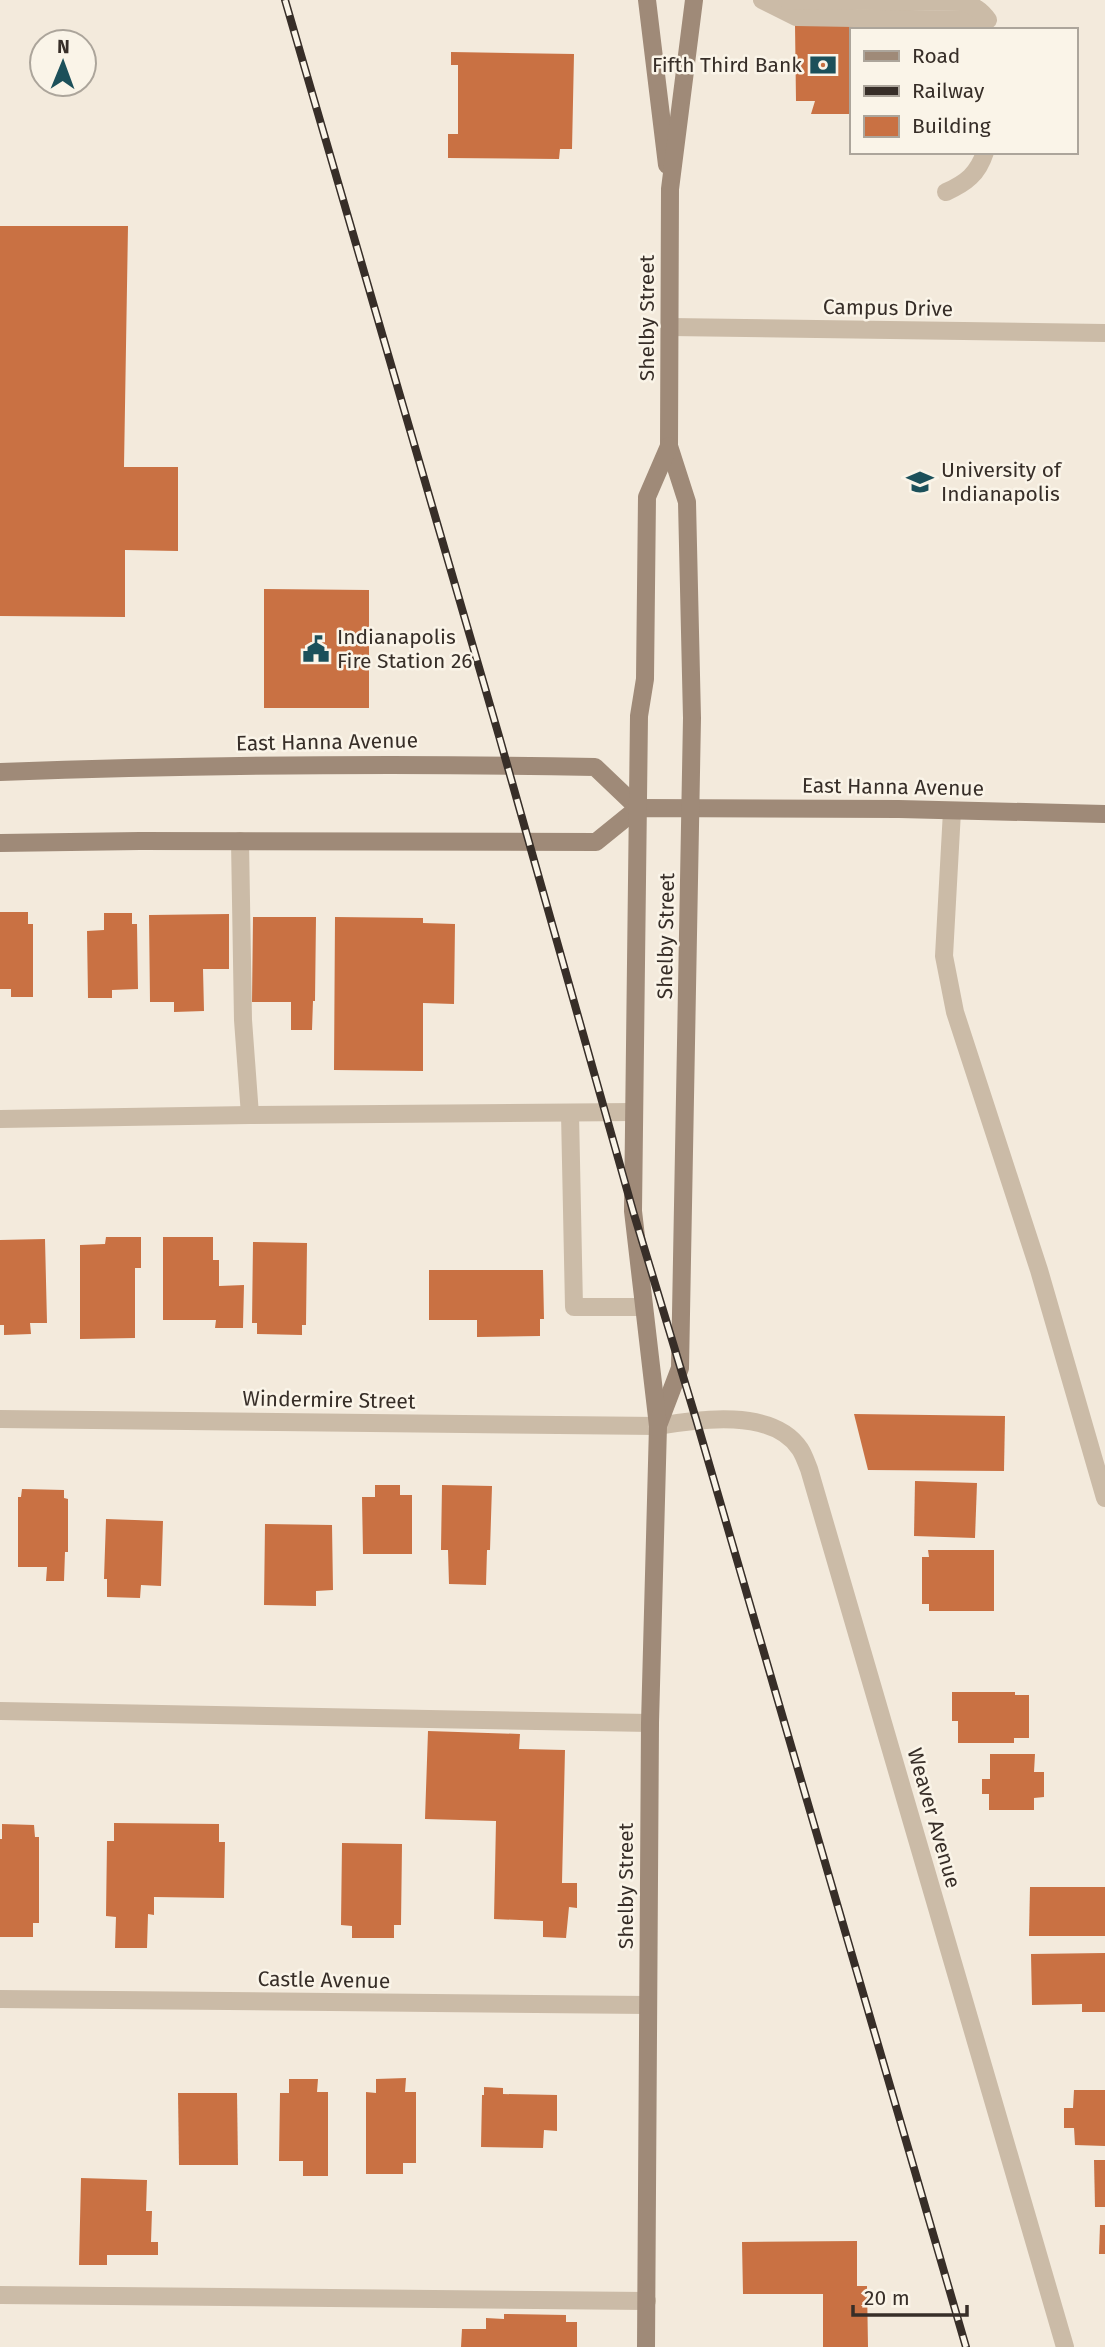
<svg xmlns="http://www.w3.org/2000/svg" width="1105" height="2347" font-family="'Fira Sans',sans-serif">
<style>
.building{fill:#c97143}
.lines{fill:none;stroke-linecap:round;stroke-linejoin:round}
.service{stroke:#cbbba7;stroke-width:18}
.minor{stroke:#cbbba7;stroke-width:18}
.secondary{stroke:#9f8a78;stroke-width:18}
.rail-casing{stroke:#372e28;stroke-width:8}
.rail{stroke:#faf4e8;stroke-width:5;stroke-dasharray:16;stroke-linecap:butt}
.labels{text-anchor:middle;dominant-baseline:central;stroke-width:5;stroke-linejoin:round;paint-order:stroke}
.poi-label{font-size:21px;fill:#372e28;stroke:#faf4e8;text-anchor:start}
.street-label{font-size:21px;fill:#372e28;stroke:#faf4e8}
</style>
<rect width="100%" height="100%" fill="#f3eadc"/>
<!-- building -->
<g class="building">
<path d="M 795,25 L 910,27 L 910,30 L 851,30 L 851,114 L 811,114 L 815,101 L 796,101 Z"/>
<path d="M 451,52 L 574,54 L 572,149 L 560,149 L 559,159 L 448,158 L 448,134 L 458,134 L 458,65 L 451,65 Z"/>
<path d="M 0,226 L 128,226 L 124,467 L 178,467 L 178,551 L 125,550 L 125,617 L 0,616 Z"/>
<path d="M 264,589 L 369,590 L 369,708 L 264,708 Z"/>
<path d="M 0,912 L 28,912 L 28,924 L 33,924 L 33,997 L 11,997 L 11,989 L 0,989 Z"/>
<path d="M 104,913 L 132,913 L 132,924 L 137,924 L 138,989 L 112,990 L 112,998 L 88,998 L 87,931 L 104,930 Z"/>
<path d="M 229,914 L 229,969 L 203,969 L 204,1011 L 174,1012 L 174,1002 L 150,1002 L 149,915 Z"/>
<path d="M 253,917 L 316,917 L 315,1001 L 313,1001 L 312,1030 L 291,1030 L 291,1002 L 252,1002 Z"/>
<path d="M 335,917 L 423,918 L 423,923 L 455,924 L 454,1004 L 423,1003 L 423,1071 L 334,1070 Z"/>
<path d="M 106,1237 L 141,1237 L 141,1268 L 135,1268 L 135,1338 L 80,1339 L 80,1245 L 105,1244 Z"/>
<path d="M 163,1237 L 213,1237 L 213,1260 L 219,1260 L 219,1286 L 244,1285 L 243,1328 L 215,1328 L 216,1320 L 163,1320 Z"/>
<path d="M 45,1239 L 47,1323 L 30,1323 L 31,1334 L 4,1335 L 4,1325 L 0,1325 L 0,1240 Z"/>
<path d="M 253,1242 L 307,1243 L 306,1325 L 302,1325 L 302,1335 L 257,1334 L 257,1323 L 252,1323 Z"/>
<path d="M 429,1270 L 543,1270 L 544,1319 L 540,1319 L 540,1336 L 477,1337 L 477,1320 L 429,1320 Z"/>
<path d="M 854,1414 L 1005,1416 L 1004,1471 L 868,1470 Z"/>
<path d="M 915,1481 L 977,1483 L 975,1538 L 914,1536 Z"/>
<path d="M 375,1485 L 400,1485 L 400,1495 L 412,1495 L 412,1554 L 363,1554 L 362,1497 L 375,1497 Z"/>
<path d="M 442,1485 L 492,1486 L 490,1550 L 487,1550 L 486,1585 L 449,1584 L 448,1550 L 441,1550 Z"/>
<path d="M 22,1489 L 64,1490 L 64,1498 L 68,1499 L 68,1552 L 65,1552 L 64,1581 L 46,1581 L 47,1567 L 18,1567 L 18,1497 L 21,1497 Z"/>
<path d="M 106,1519 L 163,1521 L 161,1586 L 141,1585 L 140,1598 L 107,1597 L 107,1579 L 104,1579 Z"/>
<path d="M 265,1524 L 332,1525 L 333,1590 L 316,1591 L 316,1606 L 264,1605 Z"/>
<path d="M 928,1550 L 994,1550 L 994,1611 L 929,1611 L 929,1604 L 922,1604 L 922,1557 L 929,1557 Z"/>
<path d="M 952,1692 L 1015,1692 L 1015,1695 L 1029,1695 L 1029,1738 L 1014,1738 L 1014,1743 L 958,1743 L 958,1721 L 952,1721 Z"/>
<path d="M 428,1731 L 520,1734 L 519,1749 L 565,1750 L 562,1883 L 577,1883 L 577,1908 L 569,1907 L 566,1938 L 543,1937 L 543,1921 L 494,1919 L 496,1821 L 425,1819 Z"/>
<path d="M 990,1754 L 1035,1754 L 1034,1772 L 1044,1772 L 1044,1797 L 1034,1798 L 1034,1810 L 989,1810 L 989,1794 L 982,1794 L 982,1779 L 990,1779 Z"/>
<path d="M 114,1823 L 219,1824 L 219,1842 L 225,1842 L 224,1898 L 154,1897 L 154,1915 L 148,1914 L 147,1948 L 115,1948 L 116,1917 L 106,1916 L 107,1841 L 114,1841 Z"/>
<path d="M 2,1824 L 34,1825 L 35,1837 L 39,1837 L 39,1923 L 33,1923 L 33,1937 L 0,1937 L 0,1839 L 2,1839 Z"/>
<path d="M 342,1843 L 402,1844 L 401,1925 L 394,1925 L 394,1938 L 352,1938 L 352,1926 L 341,1925 Z"/>
<path d="M 1030,1887 L 1105,1887 L 1105,1936 L 1029,1936 Z"/>
<path d="M 1105,1953 L 1105,2012 L 1082,2012 L 1082,2004 L 1032,2005 L 1031,1954 Z"/>
<path d="M 406,2078 L 405,2092 L 416,2092 L 416,2163 L 403,2163 L 403,2174 L 366,2174 L 366,2092 L 376,2093 L 376,2079 Z"/>
<path d="M 289,2079 L 318,2079 L 317,2092 L 328,2092 L 328,2176 L 303,2176 L 303,2161 L 279,2161 L 280,2093 L 289,2093 Z"/>
<path d="M 484,2087 L 503,2088 L 503,2094 L 557,2095 L 557,2131 L 544,2130 L 543,2148 L 481,2147 L 482,2095 L 484,2095 Z"/>
<path d="M 1074,2090 L 1105,2090 L 1105,2146 L 1075,2145 L 1074,2128 L 1064,2128 L 1064,2108 L 1073,2108 Z"/>
<path d="M 178,2093 L 237,2093 L 238,2165 L 179,2165 Z"/>
<path d="M 1094,2160 L 1105,2160 L 1105,2207 L 1095,2207 Z"/>
<path d="M 81,2178 L 147,2180 L 146,2211 L 152,2211 L 151,2242 L 158,2242 L 158,2255 L 107,2255 L 107,2265 L 79,2265 Z"/>
<path d="M 1100,2225 L 1105,2225 L 1105,2254 L 1099,2254 Z"/>
<path d="M 857,2241 L 857,2286 L 867,2286 L 868,2347 L 823,2347 L 823,2294 L 743,2294 L 742,2242 Z"/>
<path d="M 504,2314 L 566,2315 L 566,2322 L 577,2322 L 577,2347 L 461,2347 L 462,2329 L 486,2329 L 486,2318 L 504,2319 Z"/>
</g>
<g class="lines">
<!-- service -->
<g class="service">
<path d="M 762,0 L 796,17 L 968,20 L 982,30"/>
<path d="M 787,0 L 962,2 C 974,6 981,10 988,20"/>
<path d="M 946,192 C 966,183 978,174 985,152"/>
<path d="M 952,811 L 944,956 L 955,1012 L 1039,1270 L 1105,1498"/>
<path d="M 240,841 L 243,1020 L 250,1115"/>
<path d="M 570,1113 L 574,1307 L 644,1307"/>
<path d="M 0,1119 L 250,1115 L 634,1112"/>
<path d="M 0,1711 L 650,1723"/>
<path d="M 0,2295 L 647,2301"/>
</g>
<!-- minor -->
<g class="minor">
<path d="M 670,327 L 1105,333"/>
<path d="M 0,1419 L 658,1426 C 698,1419 773,1408 800,1449 C 804,1455 806,1462 809,1469 L 1065,2347"/>
<path d="M 0,1999 L 648,2005"/>
</g>
<!-- secondary -->
<g class="secondary">
<path d="M 647,0 L 667,165"/>
<path d="M 0,772 C 198,765 396,763 595,767 L 638,808"/>
<path d="M 0,843 L 140,841 L 596,842 L 638,808 L 899,809 L 1105,814"/>
<path d="M 659,1423 L 680,1368 L 692,718 L 687,502 L 669,446 L 670,189 L 694,0"/>
<path d="M 646,2347 L 650,1723 L 658,1426 L 633,1211 L 639,716 L 645,679 L 647,497 L 669,446"/>
</g>
<defs>
<path id="rail" d="M 285,0 L 499,736 L 633,1211 L 696,1419 L 966,2347"/>
</defs>
<!-- rail casing -->
<use href="#rail" class="rail-casing"/>
<!-- rail -->
<use href="#rail" class="rail"/>
</g>
<!-- icons -->
<defs>
<symbol id="bank-bare" viewBox="-9 -9 18 18"><path d="M-6-4H6V4H-6ZM0-2.3a2.3 2.3 0 1 0 0 4.6a2.3 2.3 0 1 0 0-4.6Z" fill="#1c505a" stroke="#faf4e8" stroke-width="2.5" paint-order="stroke"/></symbol>
<symbol id="university-bare" viewBox="-9 -9 18 18"><path d="M0-5L7-2L0 1L-7-2ZM-4 1L0 2.5L4 1V4Q0 6-4 4Z" fill="#1c505a" stroke="#faf4e8" stroke-width="2.5" paint-order="stroke"/></symbol>
<symbol id="civic-bare" viewBox="-9 -9 18 18"><path d="M-.6-6.5H3V-4.5H.6V-3L4-1V1h2V6H-6V1h2V-1L-.6-3ZM-1.2 2.5V6h2.4V2.5Z" fill="#1c505a" stroke="#faf4e8" stroke-width="2.5" paint-order="stroke"/></symbol>
</defs>
<g fill-rule="evenodd">
<use href="#bank-bare" x="804" y="46" width="38" height="38"/>
<use href="#university-bare" x="901" y="463" width="38" height="38"/>
<use href="#civic-bare" x="297" y="630" width="38" height="38"/>
</g>
<g class="labels">
<!-- poi labels -->
<g class="poi-label">
<text x="802" y="65" text-anchor="end">Fifth Third Bank</text>
<text x="941" y="470">University of<tspan x="941" dy="24">Indianapolis</tspan></text>
<text x="337" y="637">Indianapolis<tspan x="337" dy="24">Fire Station 26</tspan></text>
</g>
<!-- street labels -->
<g class="street-label">
<text transform="translate(888 308) rotate(1)">Campus Drive</text>
<text transform="translate(647 318) rotate(-90)">Shelby Street</text>
<text transform="translate(327 742) rotate(-1)">East Hanna Avenue</text>
<text transform="translate(893 787) rotate(1)">East Hanna Avenue</text>
<text transform="translate(666 936) rotate(-89)">Shelby Street</text>
<text transform="translate(329 1400) rotate(1)">Windermire Street</text>
<text transform="translate(934 1818) rotate(74)">Weaver Avenue</text>
<text transform="translate(626 1886) rotate(-90)">Shelby Street</text>
<text transform="translate(324 1980) rotate(1)">Castle Avenue</text>
</g>
</g>
<!-- legend -->
<rect x="850" y="28" width="228" height="126" fill="#faf4e8" stroke="#aca59b" stroke-width="2"/>
<rect x="864" y="51" width="35" height="10" fill="#9f8a78" stroke="#aca59b" stroke-width="2"/>
<text x="912" y="63" font-size="21" fill="#372e28">Road</text>
<rect x="864" y="86" width="35" height="10" fill="#372e28" stroke="#aca59b" stroke-width="2"/>
<text x="912" y="98" font-size="21" fill="#372e28">Railway</text>
<rect x="864" y="116" width="35" height="21" fill="#c97143" stroke="#aca59b" stroke-width="2"/>
<text x="912" y="133" font-size="21" fill="#372e28">Building</text>
<!-- north arrow -->
<g transform="translate(63 63) rotate(1)"><circle r="33" fill="#faf4e8" stroke="#aca59b" stroke-width="2"/>
<path d="M0-5L12 26L0 18L-12 26Z" fill="#1c505a"/>
<text y="-10" font-size="19" font-weight="bold" text-anchor="middle" fill="#372e28">N</text>
</g>
<!-- scale -->
<path d="M853 2305v10h114v-10" fill="none" stroke="#372e28" stroke-width="3.5"/>
<text x="864" y="2305" font-size="21" fill="#372e28" stroke="#faf4e8" stroke-width="5" paint-order="stroke">20 m</text>
</svg>
